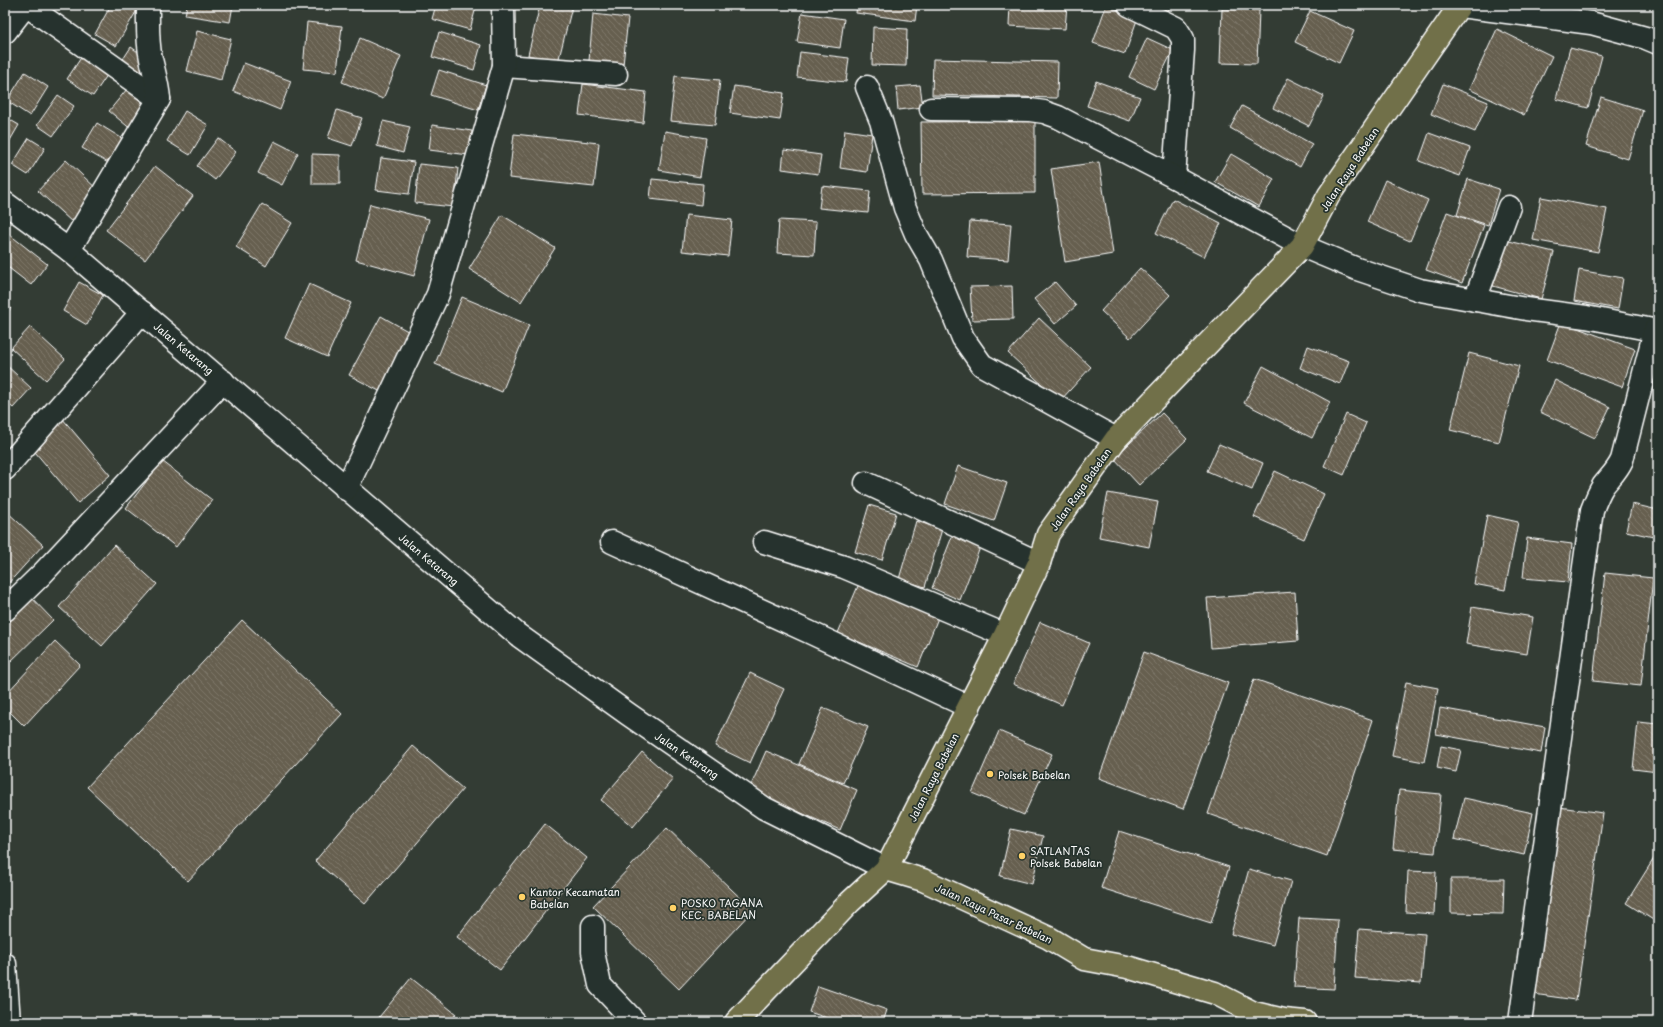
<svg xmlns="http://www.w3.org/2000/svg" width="1663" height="1027" font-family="'Playpen Sans',sans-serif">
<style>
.building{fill:url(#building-back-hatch);stroke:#fff}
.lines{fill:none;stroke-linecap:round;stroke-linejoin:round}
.minor-casing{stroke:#fff;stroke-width:25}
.major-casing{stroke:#fff;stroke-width:25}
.minor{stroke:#26332d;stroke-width:22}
.major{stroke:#71704a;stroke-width:22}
.poi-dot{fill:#ffd166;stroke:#26332d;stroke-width:1.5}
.labels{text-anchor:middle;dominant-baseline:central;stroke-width:3.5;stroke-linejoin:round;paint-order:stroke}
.street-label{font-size:10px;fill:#fff;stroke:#26332d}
.poi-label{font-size:10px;fill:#fff;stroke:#26332d;text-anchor:start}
</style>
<defs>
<pattern id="building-back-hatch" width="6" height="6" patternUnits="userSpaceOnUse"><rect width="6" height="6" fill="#665f4f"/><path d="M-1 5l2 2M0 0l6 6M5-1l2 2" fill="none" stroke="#7d7769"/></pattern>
</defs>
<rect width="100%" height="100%" fill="#333c34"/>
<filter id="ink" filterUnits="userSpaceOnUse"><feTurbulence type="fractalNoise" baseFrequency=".025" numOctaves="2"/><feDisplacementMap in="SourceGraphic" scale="8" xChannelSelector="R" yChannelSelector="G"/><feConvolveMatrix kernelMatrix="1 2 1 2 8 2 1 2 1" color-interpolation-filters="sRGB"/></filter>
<g filter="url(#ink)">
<!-- building -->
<g class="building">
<path d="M 5,5 L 20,5 L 5,21 Z"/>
<path d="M 111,5 L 140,5 L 116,46 L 95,34 Z"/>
<path d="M 187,5 L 233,5 L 230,22 L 185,15 Z"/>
<path d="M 436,5 L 467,5 L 476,7 L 470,30 L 432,19 Z"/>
<path d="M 540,5 L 563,5 L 572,7 L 558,62 L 528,55 Z"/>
<path d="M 857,5 L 917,5 L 915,21 L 856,13 Z"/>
<path d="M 1010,5 L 1067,5 L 1065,29 L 1009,26 Z"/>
<path d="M 1152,5 L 1171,5 L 1167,13 Z"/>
<path d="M 1106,6 L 1138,17 L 1125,54 L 1093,43 Z"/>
<path d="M 1222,9 L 1259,10 L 1257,64 L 1220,63 Z"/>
<path d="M 1310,11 L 1354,31 L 1339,63 L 1295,42 Z"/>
<path d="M 802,13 L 844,19 L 840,48 L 797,42 Z"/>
<path d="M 593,14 L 628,18 L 623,65 L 589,61 Z"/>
<path d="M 307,22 L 342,26 L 337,72 L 303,69 Z"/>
<path d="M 873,27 L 907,29 L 906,66 L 872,65 Z"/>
<path d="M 1497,29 L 1552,56 L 1524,115 L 1469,89 Z"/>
<path d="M 197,31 L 231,39 L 221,80 L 187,71 Z"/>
<path d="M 439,32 L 481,45 L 474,70 L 432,57 Z"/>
<path d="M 360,38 L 401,56 L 383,99 L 342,82 Z"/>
<path d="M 1147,38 L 1173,50 L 1154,89 L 1129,77 Z"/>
<path d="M 131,47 L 151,61 L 137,80 L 118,67 Z"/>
<path d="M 1570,48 L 1602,56 L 1588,108 L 1556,99 Z"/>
<path d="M 86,50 L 112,68 L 93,96 L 67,79 Z"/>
<path d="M 800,52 L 849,58 L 846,82 L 797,77 Z"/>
<path d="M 933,59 L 1058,62 L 1057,98 L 932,95 Z"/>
<path d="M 244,63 L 291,81 L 280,110 L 233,91 Z"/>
<path d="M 439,70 L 486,85 L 478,110 L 431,95 Z"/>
<path d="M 25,72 L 48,87 L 30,116 L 7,101 Z"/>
<path d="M 675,76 L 720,80 L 715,125 L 670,121 Z"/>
<path d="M 1288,78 L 1324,96 L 1309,126 L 1273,108 Z"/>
<path d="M 1096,81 L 1140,97 L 1130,121 L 1087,106 Z"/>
<path d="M 583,84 L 646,92 L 643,123 L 579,115 Z"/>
<path d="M 1443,84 L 1488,102 L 1475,132 L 1431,114 Z"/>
<path d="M 920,85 L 923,107 L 898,110 L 896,87 Z"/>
<path d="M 734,86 L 784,93 L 780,120 L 730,113 Z"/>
<path d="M 127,89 L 149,109 L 132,130 L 109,111 Z"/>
<path d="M 58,95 L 74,106 L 53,136 L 37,125 Z"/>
<path d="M 1601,97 L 1643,110 L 1628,159 L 1586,146 Z"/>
<path d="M 1242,106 L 1312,144 L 1300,167 L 1230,128 Z"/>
<path d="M 337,110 L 362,118 L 352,146 L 328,138 Z"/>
<path d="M 185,111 L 208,125 L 190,155 L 167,141 Z"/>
<path d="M 5,117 L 19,125 L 5,149 Z"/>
<path d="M 383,121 L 410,127 L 403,153 L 377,146 Z"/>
<path d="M 1035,121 L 1035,193 L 922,194 L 921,122 Z"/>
<path d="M 97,123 L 131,144 L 117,168 L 82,148 Z"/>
<path d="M 432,125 L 472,131 L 469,155 L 429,150 Z"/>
<path d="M 845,130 L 872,134 L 867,172 L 840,168 Z"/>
<path d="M 665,131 L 706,138 L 700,177 L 659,170 Z"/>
<path d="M 1429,133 L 1470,148 L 1460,176 L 1419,161 Z"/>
<path d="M 514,134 L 599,143 L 594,187 L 509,178 Z"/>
<path d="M 29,138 L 45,148 L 28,175 L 12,165 Z"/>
<path d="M 218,138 L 236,152 L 215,180 L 197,166 Z"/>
<path d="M 274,141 L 298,153 L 282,185 L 258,173 Z"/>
<path d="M 784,150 L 821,155 L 818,174 L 782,169 Z"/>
<path d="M 312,154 L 340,155 L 340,184 L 312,184 Z"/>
<path d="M 1231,154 L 1274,179 L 1259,207 L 1215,182 Z"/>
<path d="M 381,158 L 414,162 L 409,194 L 376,190 Z"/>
<path d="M 66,160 L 100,192 L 73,223 L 38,191 Z"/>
<path d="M 1099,162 L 1113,254 L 1065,262 L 1051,169 Z"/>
<path d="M 419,164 L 458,168 L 454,207 L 415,203 Z"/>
<path d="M 155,166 L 193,196 L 145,260 L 106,230 Z"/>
<path d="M 652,179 L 703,184 L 701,205 L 650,199 Z"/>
<path d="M 1468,179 L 1499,189 L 1488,225 L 1457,215 Z"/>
<path d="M 1385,180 L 1428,200 L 1410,241 L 1367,222 Z"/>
<path d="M 822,186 L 870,191 L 868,213 L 819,208 Z"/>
<path d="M 1541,197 L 1607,209 L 1598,252 L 1533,240 Z"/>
<path d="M 1173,199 L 1221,223 L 1204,257 L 1156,233 Z"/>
<path d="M 262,204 L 292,223 L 266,266 L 236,247 Z"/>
<path d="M 370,204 L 429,219 L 414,276 L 356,260 Z"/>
<path d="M 1447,212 L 1484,225 L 1462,283 L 1426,270 Z"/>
<path d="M 502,215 L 555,248 L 521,302 L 469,269 Z"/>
<path d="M 686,215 L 732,220 L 728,256 L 682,251 Z"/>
<path d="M 779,220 L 816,222 L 814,255 L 777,253 Z"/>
<path d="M 970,221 L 1011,224 L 1008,260 L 967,257 Z"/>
<path d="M 5,231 L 47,264 L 31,285 L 5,265 Z"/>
<path d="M 1505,240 L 1554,252 L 1541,299 L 1493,286 Z"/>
<path d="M 1140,268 L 1170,295 L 1130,338 L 1101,311 Z"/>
<path d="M 1579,270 L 1623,278 L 1618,309 L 1574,301 Z"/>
<path d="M 79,282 L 103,295 L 87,325 L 63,311 Z"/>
<path d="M 1055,282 L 1076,306 L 1055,324 L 1034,299 Z"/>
<path d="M 309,284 L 351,303 L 327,357 L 285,338 Z"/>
<path d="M 1012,286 L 1013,319 L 972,320 L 970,287 Z"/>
<path d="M 462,297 L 529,325 L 502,392 L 435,364 Z"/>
<path d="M 5,302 L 11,308 L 5,315 Z"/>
<path d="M 381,316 L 413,334 L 381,392 L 349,375 Z"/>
<path d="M 1039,318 L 1091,367 L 1060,401 L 1008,353 Z"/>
<path d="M 1561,322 L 1635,349 L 1622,387 L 1547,360 Z"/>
<path d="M 30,327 L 65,359 L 46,380 L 11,348 Z"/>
<path d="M 1308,346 L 1349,361 L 1340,384 L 1300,368 Z"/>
<path d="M 1469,353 L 1519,366 L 1499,442 L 1450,430 Z"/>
<path d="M 5,364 L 31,388 L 13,408 L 5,401 Z"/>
<path d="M 1263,366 L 1330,402 L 1312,438 L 1244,403 Z"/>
<path d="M 1555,380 L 1610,407 L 1595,438 L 1540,412 Z"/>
<path d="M 1162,413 L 1187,439 L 1139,485 L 1114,458 Z"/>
<path d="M 1346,414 L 1366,423 L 1344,475 L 1324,466 Z"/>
<path d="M 62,418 L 110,475 L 78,503 L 30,446 Z"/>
<path d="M 1219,444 L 1263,463 L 1252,490 L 1207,471 Z"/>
<path d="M 162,461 L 212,500 L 176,547 L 126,508 Z"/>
<path d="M 958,466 L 1007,483 L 994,521 L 945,504 Z"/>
<path d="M 1275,471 L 1324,494 L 1304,539 L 1254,517 Z"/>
<path d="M 1108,493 L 1158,502 L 1149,547 L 1099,537 Z"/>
<path d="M 1632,504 L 1658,510 L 1658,538 L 1626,531 Z"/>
<path d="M 869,505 L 896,513 L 882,560 L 855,552 Z"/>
<path d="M 5,510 L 43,545 L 5,587 Z"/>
<path d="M 1487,515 L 1518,522 L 1505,590 L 1474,584 Z"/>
<path d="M 916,521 L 942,529 L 925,587 L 899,579 Z"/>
<path d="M 953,534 L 981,545 L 960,600 L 932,588 Z"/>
<path d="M 1527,538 L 1572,544 L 1568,582 L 1523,578 Z"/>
<path d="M 114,545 L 157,584 L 102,646 L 59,607 Z"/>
<path d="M 1605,573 L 1653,578 L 1641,686 L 1593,681 Z"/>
<path d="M 861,579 L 940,613 L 918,667 L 838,633 Z"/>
<path d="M 1295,592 L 1298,641 L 1211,648 L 1207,598 Z"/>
<path d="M 28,594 L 53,620 L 5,667 L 5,617 Z"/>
<path d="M 1472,607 L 1533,617 L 1527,654 L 1466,644 Z"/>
<path d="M 242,620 L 342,714 L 188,881 L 87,787 Z"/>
<path d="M 1040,622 L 1089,643 L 1062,705 L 1013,684 Z"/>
<path d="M 55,641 L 80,665 L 24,726 L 5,707 L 5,695 Z"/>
<path d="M 1144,652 L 1228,683 L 1183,809 L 1099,778 Z"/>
<path d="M 750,673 L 784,689 L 750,763 L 715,746 Z"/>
<path d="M 1254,679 L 1373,720 L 1327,856 L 1208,814 Z"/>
<path d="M 1406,682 L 1438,688 L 1424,762 L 1392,756 Z"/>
<path d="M 823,708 L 868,727 L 843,783 L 799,764 Z"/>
<path d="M 1440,708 L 1545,727 L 1541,753 L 1436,734 Z"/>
<path d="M 1638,722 L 1658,724 L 1658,772 L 1633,769 Z"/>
<path d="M 999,731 L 1052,754 L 1024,815 L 972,793 Z"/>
<path d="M 413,746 L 463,789 L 365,904 L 315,861 Z"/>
<path d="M 1441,746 L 1461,750 L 1456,772 L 1437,768 Z"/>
<path d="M 766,751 L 857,790 L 840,830 L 749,790 Z"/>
<path d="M 642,752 L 673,779 L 633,827 L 601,800 Z"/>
<path d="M 1399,790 L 1441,794 L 1435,853 L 1393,849 Z"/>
<path d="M 1464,798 L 1533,813 L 1524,855 L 1454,839 Z"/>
<path d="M 1559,807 L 1603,813 L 1576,1000 L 1533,994 Z"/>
<path d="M 545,824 L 587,858 L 500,970 L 457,937 Z"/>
<path d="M 667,828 L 753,910 L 679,989 L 593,906 Z"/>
<path d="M 1011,829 L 1043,836 L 1032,884 L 1000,876 Z"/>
<path d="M 1119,831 L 1229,867 L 1211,923 L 1101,888 Z"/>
<path d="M 1658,852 L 1658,923 L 1626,903 Z"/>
<path d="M 1249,869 L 1291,881 L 1273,945 L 1231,934 Z"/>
<path d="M 1408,871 L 1436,872 L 1434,914 L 1406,912 Z"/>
<path d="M 1451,879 L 1504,879 L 1503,914 L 1451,913 Z"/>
<path d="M 1299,918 L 1338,920 L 1334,989 L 1294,987 Z"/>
<path d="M 1359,929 L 1425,934 L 1421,983 L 1355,978 Z"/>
<path d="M 411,978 L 456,1014 L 449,1022 L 375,1022 Z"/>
<path d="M 818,986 L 887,1010 L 883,1022 L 839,1022 L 809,1012 Z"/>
</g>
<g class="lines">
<defs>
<g id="minor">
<path d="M 26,5 L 159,99"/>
<path d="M 1129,5 L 1176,28 L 1183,39 L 1183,50 L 1174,177 L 1302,246 L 1357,269 L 1420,290 L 1526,309 L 1586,317 L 1658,331"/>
<path d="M 1460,6 L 1591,23 L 1646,38 L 1658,43"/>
<path d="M 5,32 L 26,5"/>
<path d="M 504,66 L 616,74"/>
<path d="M 867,87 L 881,121 L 905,208 L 916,234 L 931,260 L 963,338 L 982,365 L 1116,439"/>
<path d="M 931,109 L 1030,110 L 1044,112 L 1058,117 L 1174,177"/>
<path d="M 5,203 L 69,250 L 518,635 L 628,714 L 764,808 L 886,869"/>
<path d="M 69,250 L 159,99 C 158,85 154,72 151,59 C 147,41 148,23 148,5"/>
<path d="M 1475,300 L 1509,207"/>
<path d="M 5,469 L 142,312"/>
<path d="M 866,483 L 1039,563"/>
<path d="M 346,489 L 438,294 L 504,66 L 503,5"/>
<path d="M 612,542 L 809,632 L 969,707"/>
<path d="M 764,542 L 844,567 L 1005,635"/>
<path d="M 5,610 L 42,574 L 223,381"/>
<path d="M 593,926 L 593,952 L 600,985 L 635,1022"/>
<path d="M 5,964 L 9,1022"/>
<path d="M 1520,1022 L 1592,510 C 1595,502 1598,494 1603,486 C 1610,477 1617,471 1622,460 L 1655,330"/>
</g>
<g id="major">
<path d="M 886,869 L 923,880 L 1049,938 L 1084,959 L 1127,967 L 1215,993 L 1254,1013 L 1284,1020 L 1305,1022"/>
<path d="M 736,1022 L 850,902 L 886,869 L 1005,635 L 1039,563 L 1048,534 L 1116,439 L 1302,246 L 1329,195 L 1460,5"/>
</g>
</defs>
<!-- minor casing -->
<use href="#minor" class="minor-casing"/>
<!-- major casing -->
<use href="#major" class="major-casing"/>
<!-- minor -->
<use href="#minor" class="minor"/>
<!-- major -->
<use href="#major" class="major"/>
</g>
</g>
<!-- markers -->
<g class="poi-dot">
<circle cx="990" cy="774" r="4"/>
<circle cx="1022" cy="856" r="4"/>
<circle cx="522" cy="897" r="4"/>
<circle cx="673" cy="908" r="4"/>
</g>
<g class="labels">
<!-- street labels -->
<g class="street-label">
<text transform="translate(1349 169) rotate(-57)">Jalan Raya Babelan</text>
<text transform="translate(184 348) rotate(40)">Jalan Ketarang</text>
<text transform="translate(1080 489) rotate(-55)">Jalan Raya Babelan</text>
<text transform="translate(429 559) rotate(40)">Jalan Ketarang</text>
<text transform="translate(687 755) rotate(34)">Jalan Ketarang</text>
<text transform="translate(933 777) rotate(-63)">Jalan Raya Babelan</text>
<text transform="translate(994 913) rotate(25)">Jalan Raya Pasar Babelan</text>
</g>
<!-- poi labels -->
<g class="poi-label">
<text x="998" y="774">Polsek Babelan</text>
<text x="1030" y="850">SATLANTAS<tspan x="1030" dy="12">Polsek Babelan</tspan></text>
<text x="530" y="891">Kantor Kecamatan<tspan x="530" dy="12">Babelan</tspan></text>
<text x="681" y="902">POSKO TAGANA<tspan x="681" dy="12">KEC. BABELAN</tspan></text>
</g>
</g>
<!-- margin -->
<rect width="1663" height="1027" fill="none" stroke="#26332d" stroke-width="20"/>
<rect x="10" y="10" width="1643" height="1007" fill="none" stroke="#fff" stroke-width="1.5" filter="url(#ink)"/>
</svg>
